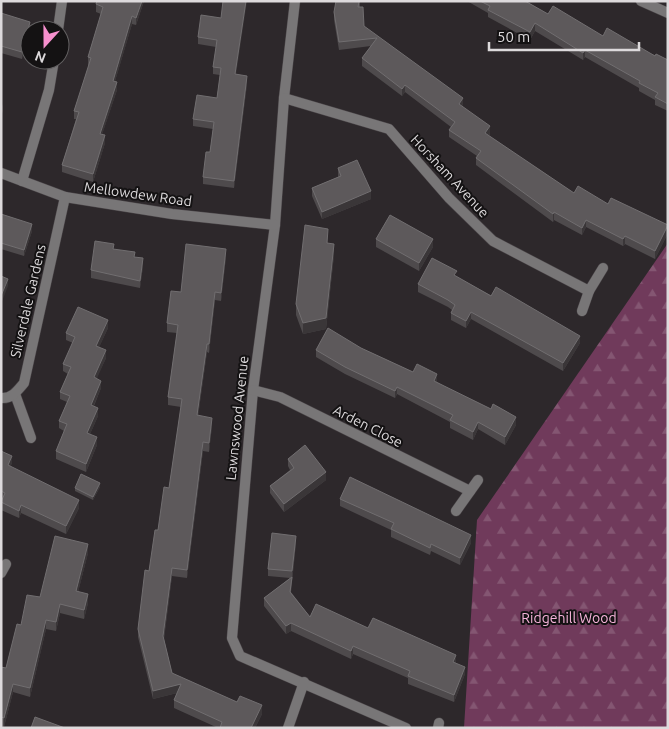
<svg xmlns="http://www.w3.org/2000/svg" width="669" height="729" font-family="Ubuntu,sans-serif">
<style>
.forest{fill:url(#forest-firs)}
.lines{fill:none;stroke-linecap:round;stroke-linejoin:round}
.street-casing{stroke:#494447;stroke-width:11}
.street{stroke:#787677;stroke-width:10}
.wall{fill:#4e4a4c}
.shaded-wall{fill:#3a3638}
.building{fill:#5d595b;stroke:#716e70}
.labels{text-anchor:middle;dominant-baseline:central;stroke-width:4;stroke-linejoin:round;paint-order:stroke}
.street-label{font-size:14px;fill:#dddadc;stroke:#141213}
.park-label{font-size:14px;fill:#f6b3da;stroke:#141213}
</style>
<defs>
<pattern id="forest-firs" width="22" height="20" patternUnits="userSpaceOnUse" patternTransform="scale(1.25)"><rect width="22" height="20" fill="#703a5b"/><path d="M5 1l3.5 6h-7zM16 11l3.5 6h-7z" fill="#845672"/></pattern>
</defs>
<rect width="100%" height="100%" fill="#2d282b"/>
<!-- forest -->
<path class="forest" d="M 668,243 L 668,728 L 464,728 L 477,520 Z"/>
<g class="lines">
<defs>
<g id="street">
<path d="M 295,1 L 284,98 L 275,225 L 253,390 L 232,638 L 240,656 L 406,728"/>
<path d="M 641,1 L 668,13"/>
<path d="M 58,30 L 62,1"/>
<path d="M 284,98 L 389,129 L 449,198 L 493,241 L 589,291"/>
<path d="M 1,173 L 65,197 L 172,214 L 275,225"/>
<path d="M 22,181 L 49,90 L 54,60"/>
<path d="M 582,311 L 589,291 L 603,268"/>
<path d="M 253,390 L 280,397 L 470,491"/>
<path d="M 15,394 L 31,438"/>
<path d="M 1,398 C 12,399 18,390 24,383 L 65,197"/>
<path d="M 456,511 L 478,480"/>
<path d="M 1,573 L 6,564"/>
<path d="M 288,728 L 304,682"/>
<path d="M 438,728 L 439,723"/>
</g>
</defs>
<!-- street casing -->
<use href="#street" class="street-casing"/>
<!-- street -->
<use href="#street" class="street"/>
</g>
<!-- wall -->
<g class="wall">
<path d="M 144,1 L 136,25 L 132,24 L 115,81 L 117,90 L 102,134 L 105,143 L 93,182 L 62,172 L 62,165 L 76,119 L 74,119 L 74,111 L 89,65 L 88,65 L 88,57 L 101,14 L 96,12 L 96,4 Z"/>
<path d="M 360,1 L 360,7 L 364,26 L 463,106 L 463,107 L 490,133 L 489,136 L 574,193 L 608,204 L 668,233 L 655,259 L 625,244 L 623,246 L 586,227 L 582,235 L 554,220 L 553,222 L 476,165 L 476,158 L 477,156 L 449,137 L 449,130 L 451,127 L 405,92 L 402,96 L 362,66 L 362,58 L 371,46 L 339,50 L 334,20 L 334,12 Z"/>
<path d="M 467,1 L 525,1 L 548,14 L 603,36 L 668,60 L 668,111 L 655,105 L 655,100 L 639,91 L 639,88 L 585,57 L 583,60 L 535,31 L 530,40 L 488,17 L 488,13 Z"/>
<path d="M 1,13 L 30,29 L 22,59 L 1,53 Z"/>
<path d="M 221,18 L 236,74 L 247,84 L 234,188 L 203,184 L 203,177 L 210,152 L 213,129 L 193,126 L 193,119 L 217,98 L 220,75 L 213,74 L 213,67 L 216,47 L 198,44 L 198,37 Z"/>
<path d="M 338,168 L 371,199 L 322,219 L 312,196 L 312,188 L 338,177 Z"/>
<path d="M 1,214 L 32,231 L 24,256 L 1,249 Z"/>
<path d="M 376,239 L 433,247 L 419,271 L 376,247 Z"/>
<path d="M 327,243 L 334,255 L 326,329 L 303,334 L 296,315 L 296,304 Z"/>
<path d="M 114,249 L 135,257 L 143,266 L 140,288 L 91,278 L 91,270 Z"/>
<path d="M 226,257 L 221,301 L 215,300 L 209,353 L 207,352 L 198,416 L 212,426 L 209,452 L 203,451 L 187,578 L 172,576 L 164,639 L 172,673 L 262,714 L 255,728 L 218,728 L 174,708 L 174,700 L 177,693 L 153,699 L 138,637 L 138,629 L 149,571 L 158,530 L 169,488 L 181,407 L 168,405 L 168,397 L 177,333 L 167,332 L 167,323 L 181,292 Z"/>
<path d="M 457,277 L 580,343 L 563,371 L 471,319 L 466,328 L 451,320 L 451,313 L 452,310 L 448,307 L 418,292 L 418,284 Z"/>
<path d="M 108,328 L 99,347 L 106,358 L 96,379 L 101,388 L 94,406 L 98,416 L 90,434 L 97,445 L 86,472 L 56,459 L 56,451 L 64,431 L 59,428 L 59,421 L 67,402 L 60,399 L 60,392 L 68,374 L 63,371 L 63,364 L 73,343 L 66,340 L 66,333 Z"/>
<path d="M 361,348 L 413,372 L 437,381 L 437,382 L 516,425 L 505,445 L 478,429 L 473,440 L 450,428 L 450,422 L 397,394 L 395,398 L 345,374 L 316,357 L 316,350 Z"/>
<path d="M 1,451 L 12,463 L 10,467 L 79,508 L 66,534 L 21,513 L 19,518 L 1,510 L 1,502 L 3,500 L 1,499 Z"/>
<path d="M 288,459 L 326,480 L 284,512 L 270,493 L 270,486 L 290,470 L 288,466 Z"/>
<path d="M 100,487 L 93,500 L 75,491 L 75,488 Z"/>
<path d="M 340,499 L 471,543 L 460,565 L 431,551 L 430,555 L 391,537 L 391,530 L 340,506 Z"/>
<path d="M 296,543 L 291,592 L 310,617 L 368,628 L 456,662 L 456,663 L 465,674 L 454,702 L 408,684 L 408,678 L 353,654 L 351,659 L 291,631 L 286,634 L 264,606 L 264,598 L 290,578 L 268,576 L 268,569 Z"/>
<path d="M 88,553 L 78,592 L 88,603 L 84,619 L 60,613 L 56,631 L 46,629 L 30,697 L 13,692 L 4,727 L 1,726 L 1,667 L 6,668 L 21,625 L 40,597 Z"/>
</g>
<!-- shaded-wall -->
<g class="shaded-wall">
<path d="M 142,1 L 144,1 L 136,25 L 136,18 Z"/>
<path d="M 246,1 L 247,1 L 235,82 L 235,74 Z"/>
<path d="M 132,16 L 132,24 L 113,88 L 113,81 Z"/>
<path d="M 30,22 L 30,29 L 22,59 L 22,52 Z"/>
<path d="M 535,23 L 535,31 L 530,40 L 530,32 Z"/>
<path d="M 585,50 L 585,57 L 583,60 L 583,53 Z"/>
<path d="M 247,76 L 247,84 L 234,188 L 234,181 Z"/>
<path d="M 117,82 L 117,90 L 100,141 L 100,134 Z"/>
<path d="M 405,85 L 405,92 L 402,96 L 402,89 Z"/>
<path d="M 463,98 L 463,106 L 459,112 L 459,104 Z"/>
<path d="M 3,104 L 3,111 L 1,117 L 1,109 Z"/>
<path d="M 490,126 L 490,133 L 485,141 L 485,133 Z"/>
<path d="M 105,135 L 105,143 L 93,182 L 93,174 Z"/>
<path d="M 371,191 L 371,199 L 322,219 L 322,212 Z"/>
<path d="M 554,212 L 554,220 L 553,222 L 553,214 Z"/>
<path d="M 586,220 L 586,227 L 582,235 L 582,228 Z"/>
<path d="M 32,224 L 32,231 L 24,256 L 24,250 Z"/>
<path d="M 668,225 L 668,233 L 655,259 L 655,251 Z"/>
<path d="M 625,236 L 625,244 L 623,246 L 623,239 Z"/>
<path d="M 433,239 L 433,247 L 419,271 L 419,263 Z"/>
<path d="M 334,244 L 334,255 L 326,329 L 303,334 L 303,323 Z"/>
<path d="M 226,249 L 226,257 L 221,301 L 221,293 Z"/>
<path d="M 143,258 L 143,266 L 140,288 L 140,281 Z"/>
<path d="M 8,279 L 8,286 L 1,304 L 1,296 Z"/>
<path d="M 215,292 L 215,300 L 209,353 L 209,344 Z"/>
<path d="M 471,312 L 471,319 L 466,328 L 466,321 Z"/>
<path d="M 108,320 L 108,328 L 96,354 L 96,346 Z"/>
<path d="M 580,336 L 580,343 L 563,371 L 563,363 Z"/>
<path d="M 207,344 L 207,352 L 197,424 L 197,415 Z"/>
<path d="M 106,350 L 106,358 L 94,385 L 94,377 Z"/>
<path d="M 437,374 L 437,381 L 434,388 L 434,381 Z"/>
<path d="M 101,381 L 101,388 L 91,412 L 91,405 Z"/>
<path d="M 397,387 L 397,394 L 395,398 L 395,391 Z"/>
<path d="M 98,408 L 98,416 L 87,441 L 87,433 Z"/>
<path d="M 516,417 L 516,425 L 505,445 L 505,437 Z"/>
<path d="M 212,418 L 212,426 L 209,452 L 209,443 Z"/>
<path d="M 478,422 L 478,429 L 473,440 L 473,432 Z"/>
<path d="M 97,437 L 97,445 L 86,472 L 86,464 Z"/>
<path d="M 203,442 L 203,451 L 187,578 L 187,570 Z"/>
<path d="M 12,456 L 12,463 L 8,473 L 8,465 Z"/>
<path d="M 326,472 L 326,480 L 284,512 L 284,504 Z"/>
<path d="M 100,483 L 100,487 L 93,500 L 93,497 Z"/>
<path d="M 79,500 L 79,508 L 66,534 L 66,526 Z"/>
<path d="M 21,505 L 21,513 L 19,518 L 19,511 Z"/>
<path d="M 471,535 L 471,543 L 460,565 L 460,558 Z"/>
<path d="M 296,536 L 296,543 L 292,578 L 292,571 Z"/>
<path d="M 88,544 L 88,553 L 76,600 L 76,591 Z"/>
<path d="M 172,568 L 172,576 L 163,644 L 163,636 Z"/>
<path d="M 88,594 L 88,603 L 84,619 L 84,610 Z"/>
<path d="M 60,604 L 60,613 L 56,631 L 56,622 Z"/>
<path d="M 46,620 L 46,629 L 30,697 L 30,688 Z"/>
<path d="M 291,623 L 291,631 L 286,634 L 286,626 Z"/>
<path d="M 353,646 L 353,654 L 351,659 L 351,651 Z"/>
<path d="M 456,655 L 456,662 L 453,670 L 453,662 Z"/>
<path d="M 465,667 L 465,674 L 454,702 L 454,695 Z"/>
<path d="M 13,684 L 13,692 L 4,727 L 4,718 Z"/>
<path d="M 181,684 L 181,692 L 153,699 L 153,691 Z"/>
<path d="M 262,705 L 262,714 L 255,728 L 251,728 Z"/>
</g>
<!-- building -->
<g class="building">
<path d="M 97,1 L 142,1 L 136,18 L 132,16 L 113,81 L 117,82 L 100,134 L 105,135 L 93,174 L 62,165 L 79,112 L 74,111 L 91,58 L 88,57 L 103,7 L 96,4 Z"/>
<path d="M 223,1 L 246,1 L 235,74 L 247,76 L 234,181 L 203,177 L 206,152 L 210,152 L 214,122 L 193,119 L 197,95 L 217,98 L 221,68 L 213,67 L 217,40 L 198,37 L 201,15 L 221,18 Z"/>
<path d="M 336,1 L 359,1 L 358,7 L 363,7 L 364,26 L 463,98 L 459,104 L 490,126 L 485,133 L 574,193 L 578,186 L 608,204 L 611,198 L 668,225 L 655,251 L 625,236 L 623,239 L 586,220 L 582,228 L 554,212 L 553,214 L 476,158 L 481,151 L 449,130 L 455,122 L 405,85 L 402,89 L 362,58 L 377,38 L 339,42 L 334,12 Z"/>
<path d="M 480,1 L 525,1 L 548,14 L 553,6 L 603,36 L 607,28 L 655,56 L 656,54 L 668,60 L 668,104 L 655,97 L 658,93 L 639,83 L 640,81 L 585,50 L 583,53 L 535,23 L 530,32 L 488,10 L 490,6 Z"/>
<path d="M 1,13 L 30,22 L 22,52 L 1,46 Z"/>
<path d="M 357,160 L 371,191 L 322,212 L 312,188 L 341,176 L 338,168 Z"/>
<path d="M 1,214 L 32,224 L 24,250 L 1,243 Z"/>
<path d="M 390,215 L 433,239 L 419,263 L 376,239 Z"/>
<path d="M 305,225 L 328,229 L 327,243 L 334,244 L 326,318 L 303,323 L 296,304 Z"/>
<path d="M 95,241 L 114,244 L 113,249 L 135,252 L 134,257 L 143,258 L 140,281 L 91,270 Z"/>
<path d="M 186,244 L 226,249 L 221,293 L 215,292 L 209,344 L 207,344 L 197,415 L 212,418 L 209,443 L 203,442 L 187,570 L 172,568 L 163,636 L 172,673 L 237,702 L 240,696 L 262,705 L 251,728 L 220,728 L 222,722 L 174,700 L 181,684 L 153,691 L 138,629 L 145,570 L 149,571 L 155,530 L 158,530 L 164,487 L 169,488 L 182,399 L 168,397 L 178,325 L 167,323 L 171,291 L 181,292 Z"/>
<path d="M 432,258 L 457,271 L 454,275 L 491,296 L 496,287 L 580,336 L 563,363 L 471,312 L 466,321 L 451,313 L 455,305 L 448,300 L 418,284 Z"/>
<path d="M 1,276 L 8,279 L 1,296 Z"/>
<path d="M 78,307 L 108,320 L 96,346 L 106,350 L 94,377 L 101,381 L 91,405 L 98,408 L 87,433 L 97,437 L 86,464 L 56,451 L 67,424 L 59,421 L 70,396 L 60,392 L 71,367 L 63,364 L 75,337 L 66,333 Z"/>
<path d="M 328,328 L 361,348 L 413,372 L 417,364 L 437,374 L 434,381 L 491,409 L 493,404 L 516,417 L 505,437 L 478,422 L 473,432 L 450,420 L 453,415 L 397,387 L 395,391 L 345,367 L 316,350 Z"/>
<path d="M 305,445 L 326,472 L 284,504 L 270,486 L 294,468 L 288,459 Z"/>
<path d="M 1,451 L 12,456 L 8,465 L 79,500 L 66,526 L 21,505 L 19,511 L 1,502 L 5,493 L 1,491 Z"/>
<path d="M 81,474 L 100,483 L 93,497 L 75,488 Z"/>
<path d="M 350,477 L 471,535 L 460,558 L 431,544 L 430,548 L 391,529 L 394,523 L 340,499 Z"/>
<path d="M 272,533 L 296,536 L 292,571 L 268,569 Z"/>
<path d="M 55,536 L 88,544 L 76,591 L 88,594 L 84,610 L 60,604 L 56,622 L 46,620 L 30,688 L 13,684 L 4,718 L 1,717 L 1,667 L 6,668 L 17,624 L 21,625 L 27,595 L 40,597 Z"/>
<path d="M 292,577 L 290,592 L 310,617 L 316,604 L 368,628 L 373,618 L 456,655 L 453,662 L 465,667 L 454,695 L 408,676 L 410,671 L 353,646 L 351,651 L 291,623 L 286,626 L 264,598 Z"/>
<path d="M 35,717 L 65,728 L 31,728 Z"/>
</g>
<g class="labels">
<!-- street labels -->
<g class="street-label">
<text transform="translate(450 176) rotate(47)">Horsham Avenue</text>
<text transform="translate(138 194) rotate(8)">Mellowdew Road</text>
<text transform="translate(28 301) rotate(-77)">Silverdale Gardens</text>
<text transform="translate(237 418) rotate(-84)">Lawnswood Avenue</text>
<text transform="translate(368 426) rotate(27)">Arden Close</text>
</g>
<!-- park labels -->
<g class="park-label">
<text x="569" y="618">Ridgehill Wood</text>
</g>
</g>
<!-- border -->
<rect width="669" height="729" fill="none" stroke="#dddadc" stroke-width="5"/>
<!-- north arrow -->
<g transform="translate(45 45) rotate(201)"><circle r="24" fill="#141213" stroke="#646263"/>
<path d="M0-4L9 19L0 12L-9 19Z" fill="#f790ce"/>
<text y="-8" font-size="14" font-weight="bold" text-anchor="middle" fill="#dddadc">N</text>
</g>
<!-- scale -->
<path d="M489 42v8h150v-8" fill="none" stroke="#dddadc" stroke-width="2.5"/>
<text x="497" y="42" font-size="15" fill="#dddadc" stroke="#141213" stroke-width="4" paint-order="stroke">50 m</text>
</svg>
